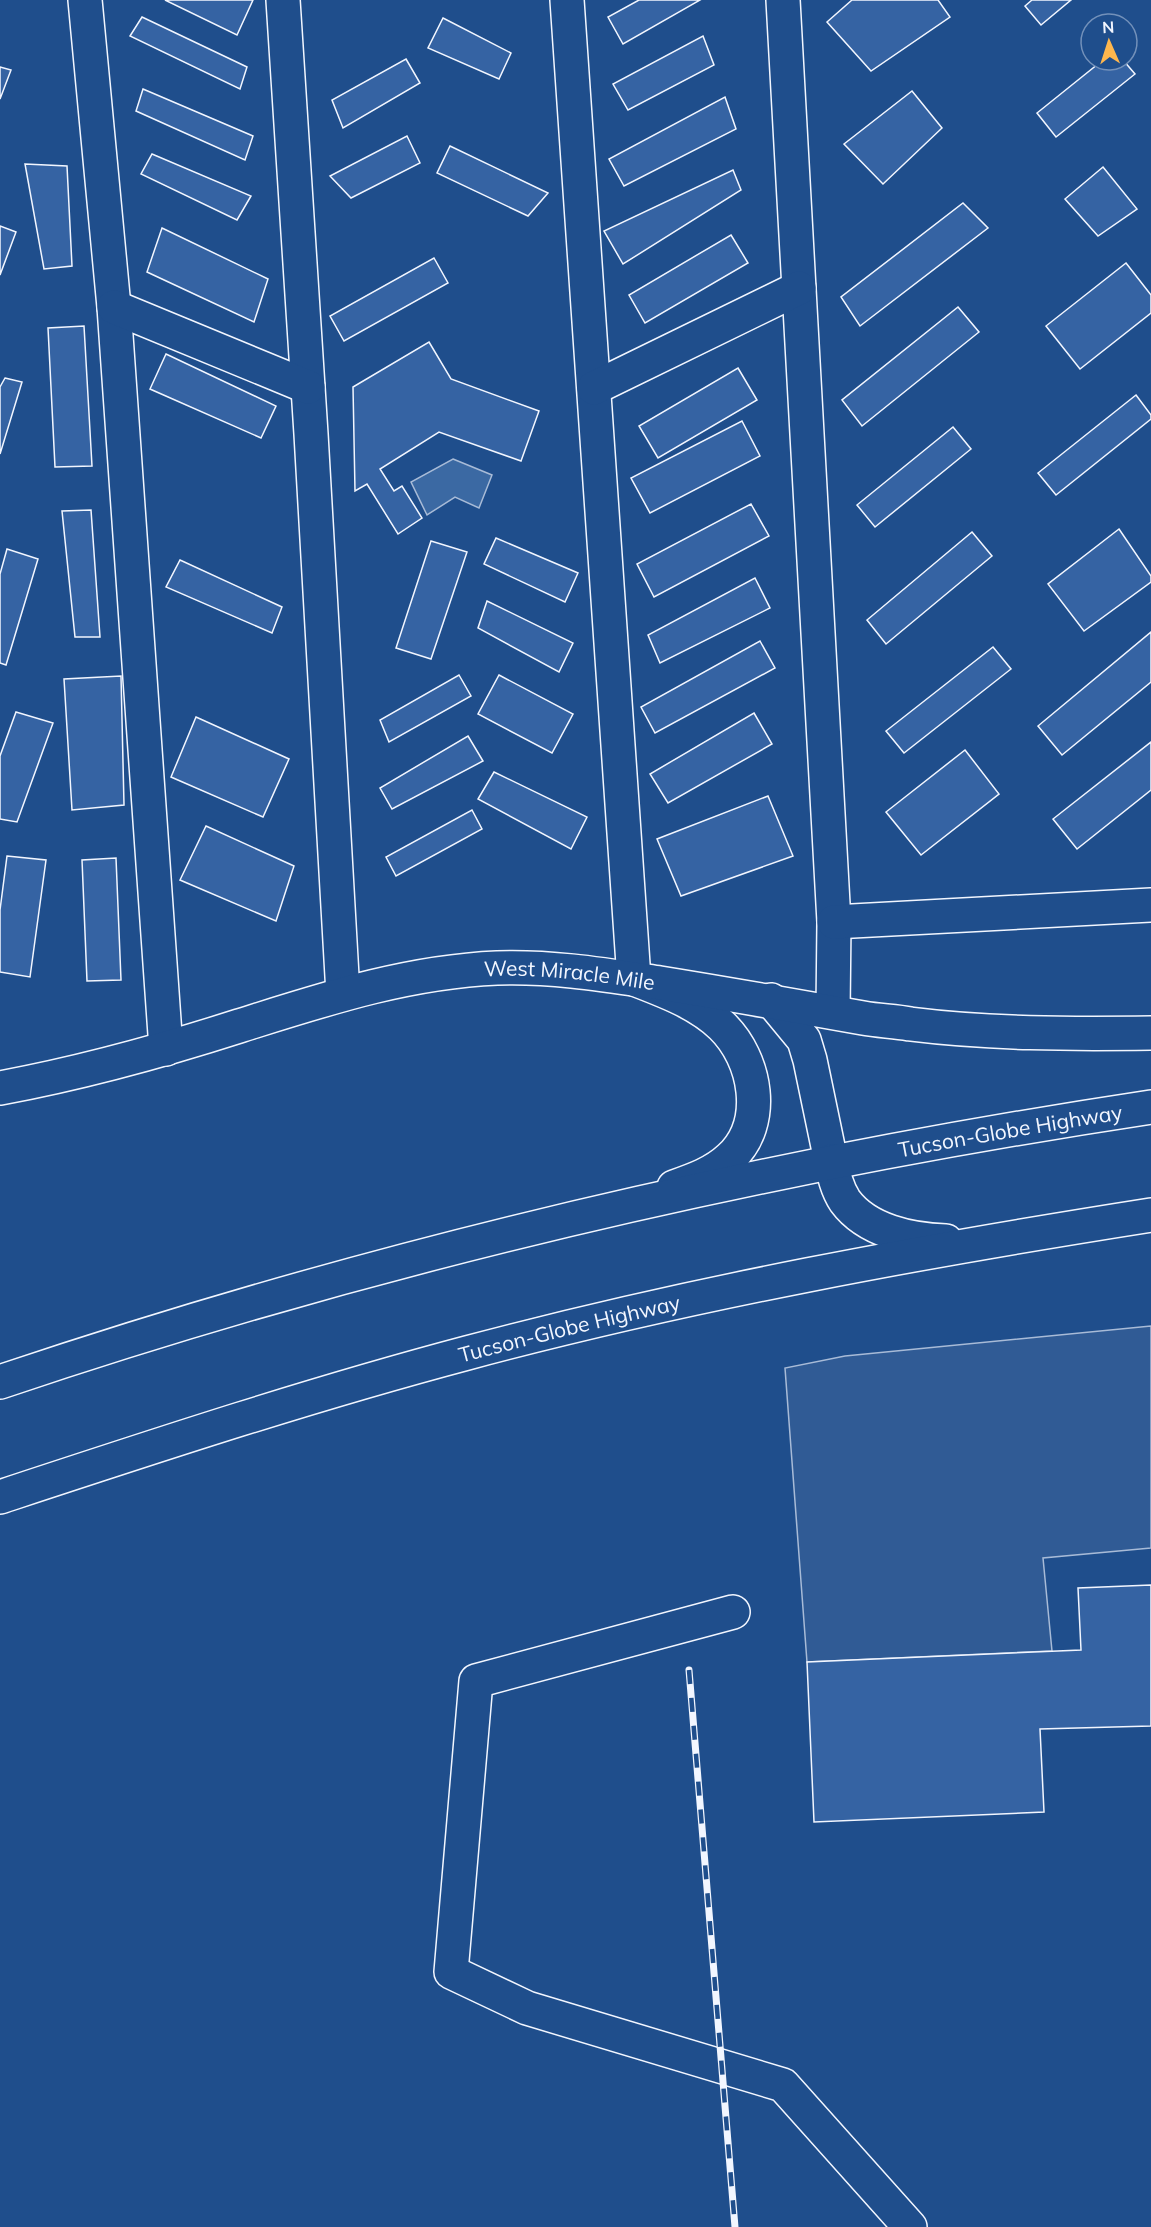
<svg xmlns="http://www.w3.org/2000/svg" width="1151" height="2227" font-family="Mulish,sans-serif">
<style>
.parking{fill:#305b95;stroke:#a8bbd7;stroke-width:1.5}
.water{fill:#3b69a3;stroke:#a8bbd7;stroke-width:1.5}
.building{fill:#3563a3;stroke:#f2f6ff;stroke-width:1.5}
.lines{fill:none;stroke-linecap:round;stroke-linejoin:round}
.minor-casing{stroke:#f2f6ff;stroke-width:36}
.highway-casing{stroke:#f2f6ff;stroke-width:36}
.minor{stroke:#1f4e8c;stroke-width:33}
.highway{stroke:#1f4e8c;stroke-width:33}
.rail-casing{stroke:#f2f6ff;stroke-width:7}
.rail{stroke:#1f4e8c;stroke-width:4.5;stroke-dasharray:14;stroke-linecap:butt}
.labels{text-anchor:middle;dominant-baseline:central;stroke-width:4.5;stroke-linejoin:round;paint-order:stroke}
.street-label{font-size:21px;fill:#f2f6ff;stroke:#1f4e8c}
</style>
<rect width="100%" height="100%" fill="#1f4e8c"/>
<!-- parking -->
<path class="parking" d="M 1151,1326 L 1151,1548 L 1043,1558 L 1052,1651 L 807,1662 L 785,1368 L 845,1356 Z"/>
<!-- water -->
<path class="water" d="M 453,459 L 492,475 L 479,508 L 455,497 L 427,515 L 411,482 Z"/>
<!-- building -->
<g class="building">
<path d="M 165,0 L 253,0 L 237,35 Z"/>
<path d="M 639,0 L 700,0 L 623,44 L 608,17 Z"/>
<path d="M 852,0 L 938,0 L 950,17 L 871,71 L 827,22 Z"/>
<path d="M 1032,0 L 1071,0 L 1041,25 L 1025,6 Z"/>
<path d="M 142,17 L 247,67 L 240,89 L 130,36 Z"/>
<path d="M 443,18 L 511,53 L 499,79 L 428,48 Z"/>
<path d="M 703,36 L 714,65 L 628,110 L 613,84 Z"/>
<path d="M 406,59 L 420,83 L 343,128 L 332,100 Z"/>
<path d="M 1103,60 L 1123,60 L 1135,74 L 1056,137 L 1037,113 Z"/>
<path d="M 0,67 L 11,70 L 0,99 Z"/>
<path d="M 143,89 L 253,136 L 245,160 L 136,111 Z"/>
<path d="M 912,91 L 942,128 L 883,184 L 844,144 Z"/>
<path d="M 725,97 L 736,129 L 624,186 L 609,159 Z"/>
<path d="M 407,136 L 420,163 L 351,198 L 330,176 Z"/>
<path d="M 450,146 L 548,193 L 528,216 L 437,173 Z"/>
<path d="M 152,154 L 251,196 L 237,220 L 141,174 Z"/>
<path d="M 25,164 L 67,166 L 72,266 L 44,269 Z"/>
<path d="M 1103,167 L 1137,209 L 1098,236 L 1065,199 Z"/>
<path d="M 733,170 L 741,190 L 623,264 L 604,231 Z"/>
<path d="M 963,203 L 988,228 L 860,326 L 841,297 Z"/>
<path d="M 0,226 L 16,232 L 0,275 Z"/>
<path d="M 162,228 L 268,279 L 254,322 L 147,272 Z"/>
<path d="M 731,235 L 748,263 L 645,323 L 629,295 Z"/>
<path d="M 434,258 L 448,283 L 344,341 L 330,316 Z"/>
<path d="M 1126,263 L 1151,295 L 1151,313 L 1080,369 L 1046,326 Z"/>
<path d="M 958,307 L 979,332 L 862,426 L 842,400 Z"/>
<path d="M 84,326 L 92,466 L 55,467 L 48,328 Z"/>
<path d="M 429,342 L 451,379 L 539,411 L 521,461 L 439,432 L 380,469 L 394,491 L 402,486 L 422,518 L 398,534 L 367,484 L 355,491 L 353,387 Z"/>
<path d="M 166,354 L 276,406 L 261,438 L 150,389 Z"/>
<path d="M 738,368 L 757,400 L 658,458 L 639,426 Z"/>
<path d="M 5,378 L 22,382 L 0,454 L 0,387 Z"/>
<path d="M 1136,395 L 1151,415 L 1151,419 L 1056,495 L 1038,473 Z"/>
<path d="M 742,421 L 760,456 L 650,513 L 631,478 Z"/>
<path d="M 953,427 L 971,449 L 875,527 L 857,505 Z"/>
<path d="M 751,504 L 769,536 L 654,597 L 637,564 Z"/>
<path d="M 91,510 L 100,637 L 75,637 L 62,511 Z"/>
<path d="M 1119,529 L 1151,576 L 1151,582 L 1084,631 L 1048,584 Z"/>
<path d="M 972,532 L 992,556 L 886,644 L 867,620 Z"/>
<path d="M 496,538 L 578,573 L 565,602 L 484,564 Z"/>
<path d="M 431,541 L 467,552 L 431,659 L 396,648 Z"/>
<path d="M 7,549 L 38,559 L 6,665 L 0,663 L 0,574 Z"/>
<path d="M 180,560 L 282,607 L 272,633 L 166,587 Z"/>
<path d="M 755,578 L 770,608 L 660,663 L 648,635 Z"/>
<path d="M 487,601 L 573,643 L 559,672 L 478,628 Z"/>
<path d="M 1151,632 L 1151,682 L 1062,755 L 1038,726 Z"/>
<path d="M 760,641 L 775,668 L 655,733 L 641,707 Z"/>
<path d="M 993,647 L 1011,669 L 904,753 L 886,731 Z"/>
<path d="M 459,675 L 471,696 L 389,742 L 380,720 Z"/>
<path d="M 499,675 L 573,714 L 552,753 L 478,714 Z"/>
<path d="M 121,676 L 124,805 L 72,810 L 64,679 Z"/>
<path d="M 16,712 L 53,723 L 17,822 L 0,819 L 0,756 Z"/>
<path d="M 754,713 L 772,744 L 668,803 L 650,774 Z"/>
<path d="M 196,717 L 289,759 L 263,817 L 171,777 Z"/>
<path d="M 468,736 L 483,761 L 392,809 L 380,788 Z"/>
<path d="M 1151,742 L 1151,790 L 1077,849 L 1053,819 Z"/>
<path d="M 965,750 L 999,794 L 921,855 L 886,812 Z"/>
<path d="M 494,772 L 587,817 L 571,849 L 478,799 Z"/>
<path d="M 768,796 L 793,856 L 681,896 L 657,839 Z"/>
<path d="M 472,810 L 482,829 L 396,876 L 386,857 Z"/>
<path d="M 206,826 L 294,866 L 276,921 L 180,880 Z"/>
<path d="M 7,856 L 46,860 L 30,977 L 0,972 L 0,910 Z"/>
<path d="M 116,858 L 121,980 L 87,981 L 82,860 Z"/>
<path d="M 1151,1585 L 1151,1726 L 1040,1729 L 1044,1812 L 814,1822 L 807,1662 L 1081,1650 L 1078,1588 Z"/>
</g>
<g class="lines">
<defs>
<g id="minor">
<path d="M 85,0 L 114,307 L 166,1049"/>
<path d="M 283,0 L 311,434 L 343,994"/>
<path d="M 567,0 L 634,979 C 665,991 698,1003 722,1026 C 756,1059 768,1123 730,1158 C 714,1173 694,1180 674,1187"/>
<path d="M 783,0 L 834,922 L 833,1011"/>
<path d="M 114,307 L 308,387"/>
<path d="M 594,388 L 799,288"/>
<path d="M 834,922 L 1151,905"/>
<path d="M 771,1000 L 804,1040 L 810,1060 L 831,1161"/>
<path id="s1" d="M 0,1088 C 81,1073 161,1051 239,1026 C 325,999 406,972 497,968 C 552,966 606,975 660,983 C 728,994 796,1006 863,1018 C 879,1021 895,1021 910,1024 C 990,1034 1070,1034 1151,1033"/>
<path d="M 733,1612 L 476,1681 L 451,1972 L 527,2008 L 783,2085 L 910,2227"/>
</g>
<g id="highway">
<path d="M 831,1161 C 834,1175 837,1189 845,1201 C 867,1231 911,1240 946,1241"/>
<path id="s2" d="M 0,1382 C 374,1256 761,1166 1151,1107"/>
<path id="s3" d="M 0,1497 C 155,1446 309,1395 467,1353 C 692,1293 922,1251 1151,1215"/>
</g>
</defs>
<!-- minor casing -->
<use href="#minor" class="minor-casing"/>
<!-- highway casing -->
<use href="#highway" class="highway-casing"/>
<!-- minor -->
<use href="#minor" class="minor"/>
<!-- highway -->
<use href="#highway" class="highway"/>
<defs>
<path id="rail" d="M 689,1670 L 735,2227"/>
</defs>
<!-- rail casing -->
<use href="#rail" class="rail-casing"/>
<!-- rail -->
<use href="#rail" class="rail"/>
</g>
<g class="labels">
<!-- street labels -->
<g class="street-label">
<text stroke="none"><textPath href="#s1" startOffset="585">West Miracle Mile</textPath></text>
<text stroke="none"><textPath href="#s2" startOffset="1042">Tucson-Globe Highway</textPath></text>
<text stroke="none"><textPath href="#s3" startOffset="594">Tucson-Globe Highway</textPath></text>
</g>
</g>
<!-- north arrow -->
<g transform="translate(1109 42) rotate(357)"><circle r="28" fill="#1f4e8c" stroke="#7391ba" stroke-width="1.5"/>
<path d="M0-4.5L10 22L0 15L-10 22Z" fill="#ffb74d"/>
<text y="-9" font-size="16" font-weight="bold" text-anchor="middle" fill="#f2f6ff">N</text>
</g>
</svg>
